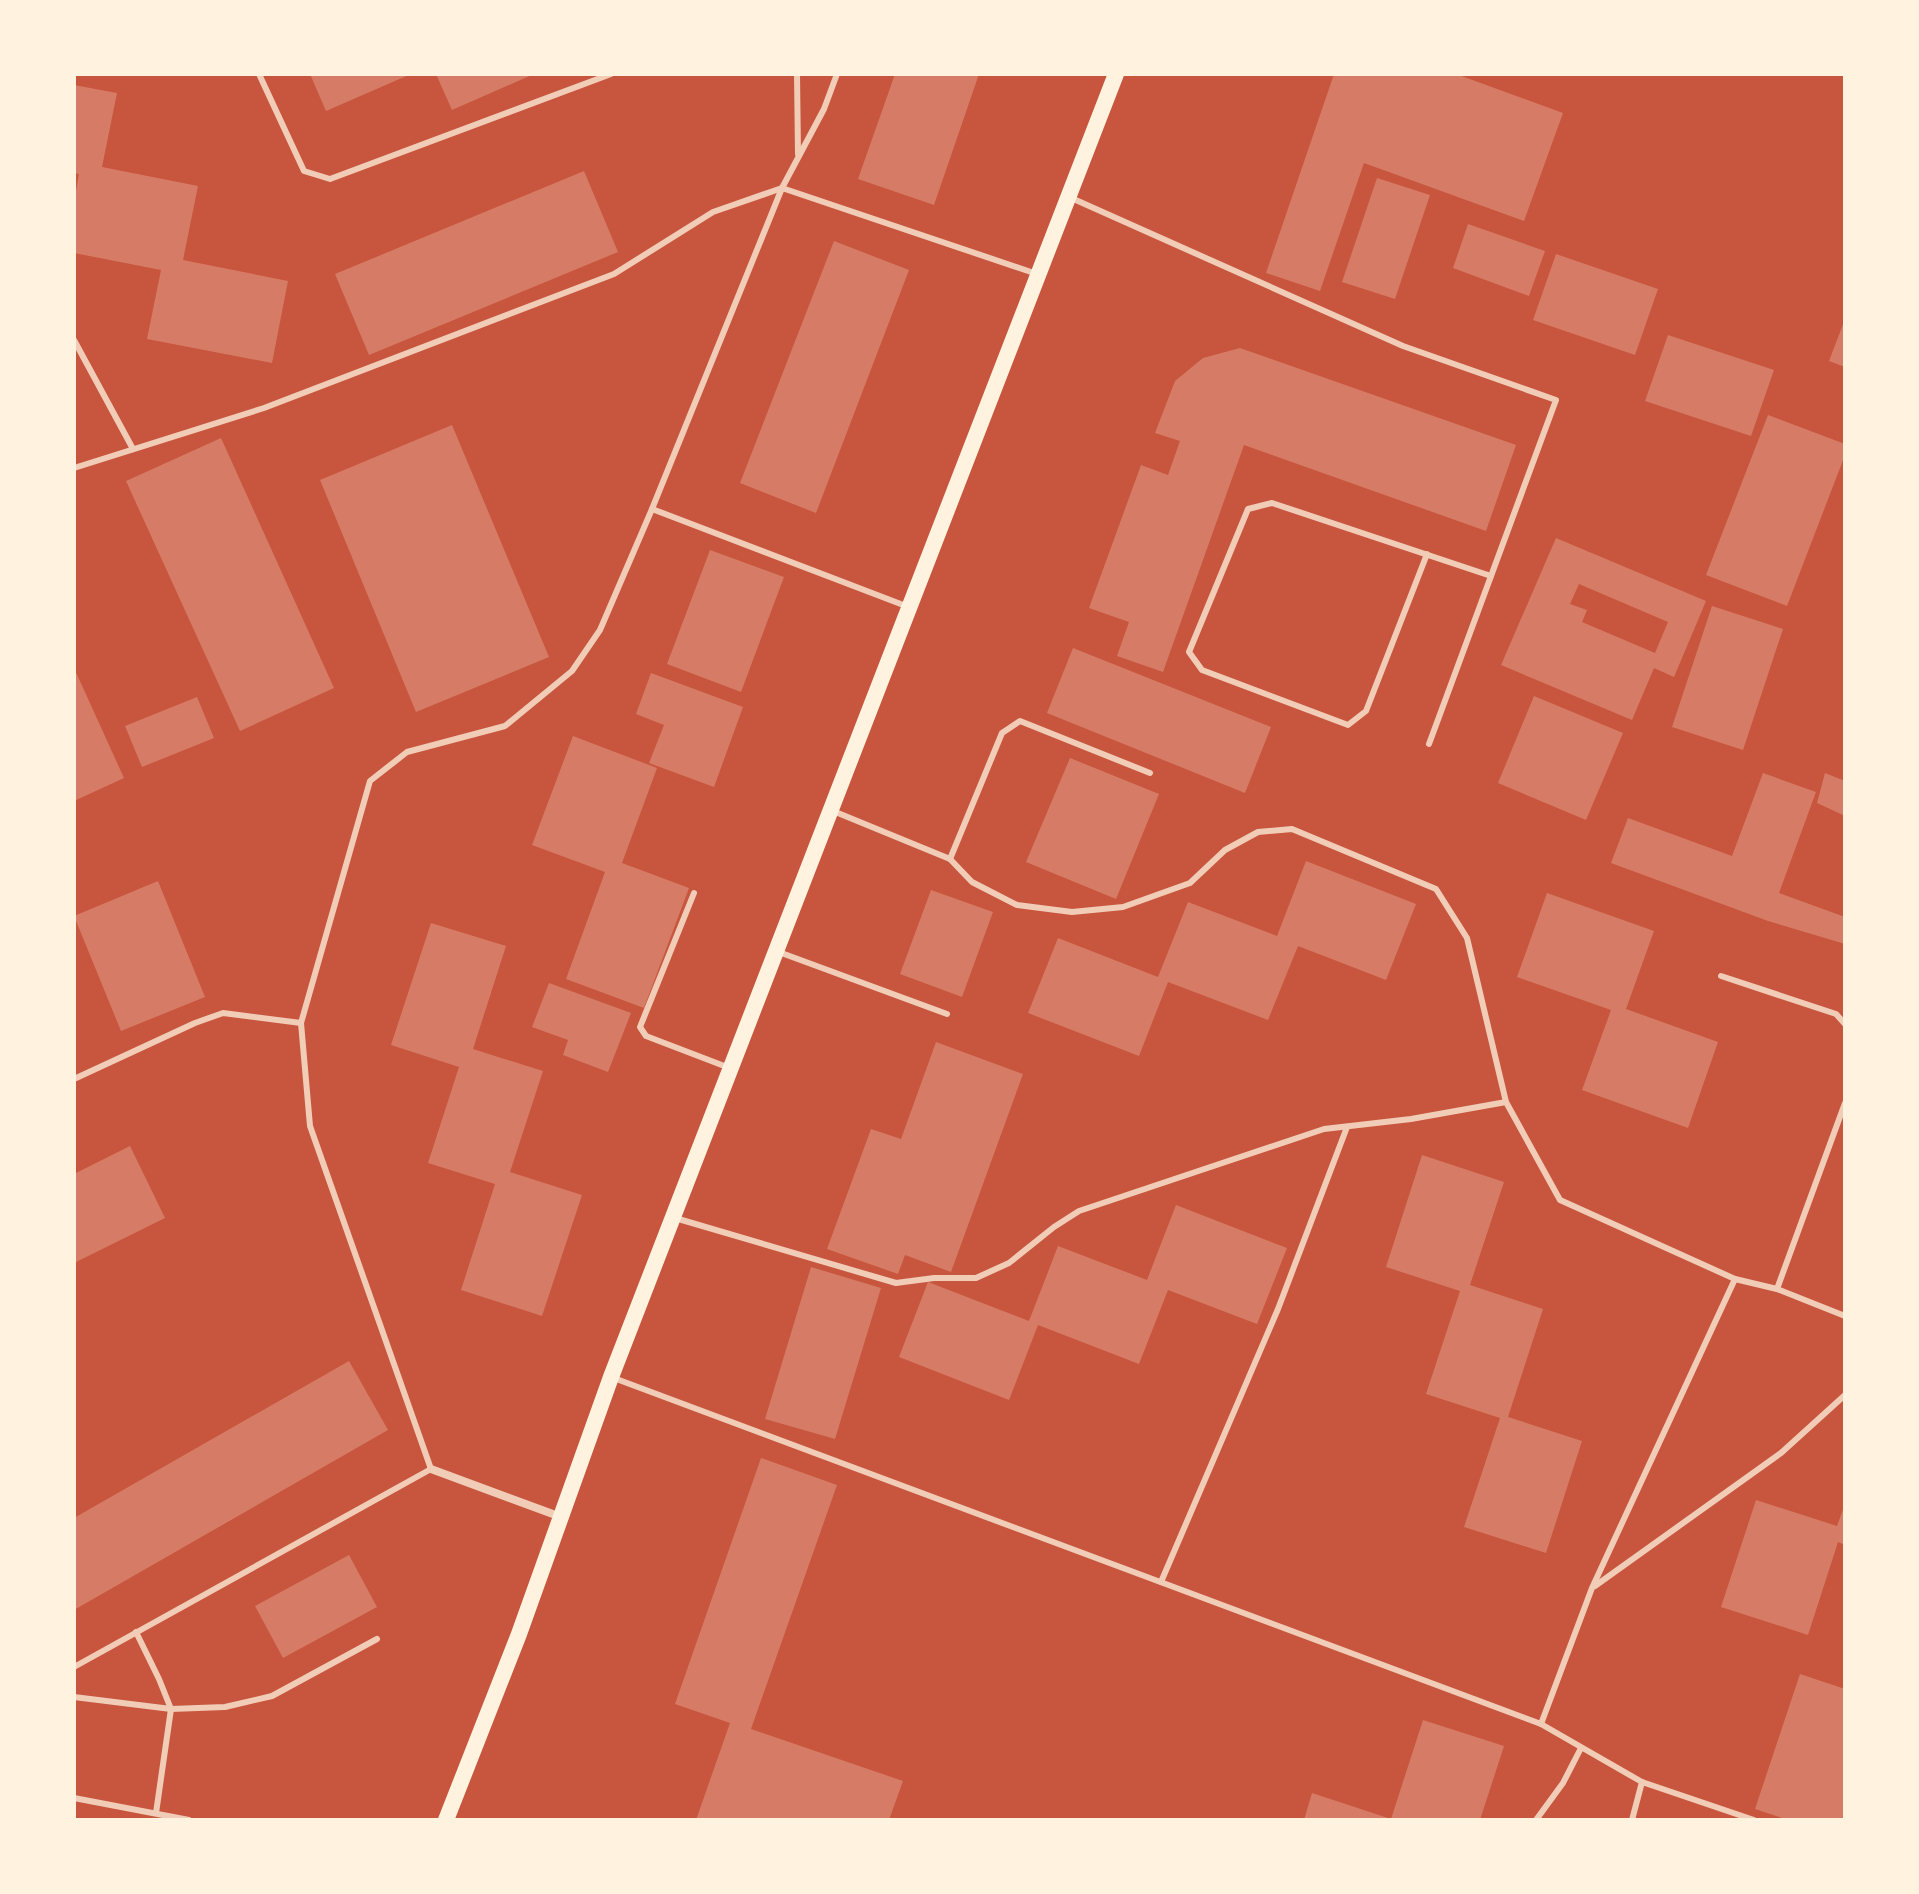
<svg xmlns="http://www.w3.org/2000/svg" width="1919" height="1894" font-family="'Alegreya Sans',sans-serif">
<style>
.building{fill:#d67c66;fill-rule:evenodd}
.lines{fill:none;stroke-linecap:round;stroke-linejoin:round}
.service{stroke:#f1ccb7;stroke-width:6}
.minor{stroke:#f1ccb7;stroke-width:8}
.secondary{stroke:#fff3e0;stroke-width:16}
</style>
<rect width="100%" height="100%" fill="#c8553d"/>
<!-- building -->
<g class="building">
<path d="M 310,74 L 411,74 L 326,111 Z"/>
<path d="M 436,74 L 534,74 L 452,110 Z"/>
<path d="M 895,74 L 979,74 L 934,205 L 858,179 Z"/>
<path d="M 1334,74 L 1456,74 L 1563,113 L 1524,221 L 1364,163 L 1320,291 L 1266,273 Z"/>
<path d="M 74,85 L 117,93 L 102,167 L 198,186 L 183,260 L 288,281 L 272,363 L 147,339 L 161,270 L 74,253 L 74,201 L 79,174 L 74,173 Z"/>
<path d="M 584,171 L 618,252 L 369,355 L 335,274 Z"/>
<path d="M 1377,178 L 1430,195 L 1395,299 L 1342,282 Z"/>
<path d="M 1468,224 L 1545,251 L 1529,296 L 1453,268 Z"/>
<path d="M 834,241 L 909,270 L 816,513 L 740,483 Z"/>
<path d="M 1556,254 L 1658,289 L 1635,355 L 1533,320 Z"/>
<path d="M 1845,319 L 1845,367 L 1829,361 Z"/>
<path d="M 1668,335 L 1774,370 L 1751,436 L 1645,401 Z"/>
<path d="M 1240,348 L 1516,445 L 1486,531 L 1244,445 L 1163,672 L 1117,656 L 1129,622 L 1089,608 L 1141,465 L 1168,475 L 1180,441 L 1155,433 L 1175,381 L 1203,358 Z"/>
<path d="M 1768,415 L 1845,444 L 1845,455 L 1787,606 L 1706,575 Z"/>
<path d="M 452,425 L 549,657 L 416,712 L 320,480 Z"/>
<path d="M 221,438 L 334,688 L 240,731 L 126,481 Z"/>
<path d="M 1556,538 L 1706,601 L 1674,677 L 1654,668 L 1632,720 L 1501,665 ZM 1579,584 L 1668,622 L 1655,653 L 1582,622 L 1587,610 L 1570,604 Z"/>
<path d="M 710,550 L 784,577 L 741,692 L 667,664 Z"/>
<path d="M 1712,606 L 1783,629 L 1743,750 L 1672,727 Z"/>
<path d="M 1073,648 L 1271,727 L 1245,793 L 1047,713 Z"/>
<path d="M 74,668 L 124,778 L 74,801 Z"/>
<path d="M 651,673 L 743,707 L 714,787 L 649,763 L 664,725 L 636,714 Z"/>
<path d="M 1534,696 L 1623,733 L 1586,820 L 1498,783 Z"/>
<path d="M 197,697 L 214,738 L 142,767 L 125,726 Z"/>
<path d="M 573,736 L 657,768 L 622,863 L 689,888 L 644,1008 L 566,979 L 605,872 L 532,845 Z"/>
<path d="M 1070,758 L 1159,794 L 1116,899 L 1026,862 Z"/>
<path d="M 1763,773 L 1816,792 L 1779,893 L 1845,917 L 1845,944 L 1768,921 L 1611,863 L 1628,818 L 1732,856 Z"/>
<path d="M 1825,773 L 1845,781 L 1845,816 L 1817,803 Z"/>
<path d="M 1306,861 L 1416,904 L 1386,980 L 1298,946 L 1268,1020 L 1168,982 L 1139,1056 L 1028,1013 L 1058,938 L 1158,977 L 1188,902 L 1277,936 Z"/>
<path d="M 158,881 L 205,997 L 121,1031 L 74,916 Z"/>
<path d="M 931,890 L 993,912 L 962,997 L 900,974 Z"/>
<path d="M 1547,893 L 1654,931 L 1626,1009 L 1718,1042 L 1688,1128 L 1582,1090 L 1611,1010 L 1517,977 Z"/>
<path d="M 431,923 L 506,946 L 473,1049 L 543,1071 L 510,1172 L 582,1195 L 542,1316 L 461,1290 L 495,1184 L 428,1163 L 459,1067 L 391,1045 Z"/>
<path d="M 549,983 L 631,1013 L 608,1072 L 563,1055 L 568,1040 L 532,1027 Z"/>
<path d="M 936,1042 L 1023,1074 L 951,1272 L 905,1255 L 898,1274 L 827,1249 L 871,1129 L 901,1139 Z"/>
<path d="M 130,1146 L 165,1218 L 74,1263 L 74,1174 Z"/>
<path d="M 1422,1155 L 1504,1182 L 1470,1285 L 1543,1309 L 1508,1417 L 1582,1441 L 1546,1553 L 1464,1527 L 1500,1418 L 1426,1394 L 1460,1291 L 1386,1267 Z"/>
<path d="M 1176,1205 L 1287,1248 L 1257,1324 L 1168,1290 L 1139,1364 L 1038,1325 L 1009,1400 L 899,1357 L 928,1282 L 1029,1321 L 1058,1246 L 1147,1280 Z"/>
<path d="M 811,1267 L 881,1288 L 835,1439 L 765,1419 Z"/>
<path d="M 349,1361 L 388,1430 L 74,1610 L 74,1518 Z"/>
<path d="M 761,1458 L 837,1485 L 751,1729 L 903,1781 L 889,1820 L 696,1820 L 730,1723 L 675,1704 Z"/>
<path d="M 1756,1500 L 1837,1526 L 1845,1504 L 1845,1545 L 1838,1542 L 1808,1635 L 1721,1607 Z"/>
<path d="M 349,1555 L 377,1607 L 283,1658 L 255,1606 Z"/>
<path d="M 1800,1674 L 1845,1689 L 1845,1820 L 1788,1820 L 1755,1809 Z"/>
<path d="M 1423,1720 L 1504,1746 L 1480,1820 L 1304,1820 L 1312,1793 L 1391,1819 Z"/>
</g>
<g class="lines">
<!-- service -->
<g class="service">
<path d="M 259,74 L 304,171 L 330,179 L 611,74"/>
<path d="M 797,74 L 798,154"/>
<path d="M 1069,197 L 1403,346 L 1556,400 L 1429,744"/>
<path d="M 74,340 L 133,449"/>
<path d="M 74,468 L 264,408 L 614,274 L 713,212 L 782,188 L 1037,274"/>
<path d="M 652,509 L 906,606"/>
<path d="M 1427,554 L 1366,711 L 1348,725 L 1202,670 L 1189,652 L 1248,509 L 1272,503 L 1491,576"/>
<path d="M 833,811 L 950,859 L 972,882 L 1017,905 L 1072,912 L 1123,907 L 1190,883 L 1225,850 L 1258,832 L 1292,829 L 1436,889 L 1467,938 L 1506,1102 L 1560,1200 L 1735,1279 L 1777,1289 L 1845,1316"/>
<path d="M 950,859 L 1002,733 L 1020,721 L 1150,773"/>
<path d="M 694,893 L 640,1027 L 646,1036 L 727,1067"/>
<path d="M 776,951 L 947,1014"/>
<path d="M 1721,976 L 1836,1014 L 1845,1024"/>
<path d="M 74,1079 L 195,1023 L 223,1013 L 301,1023"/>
<path d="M 675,1218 L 896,1283 L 934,1278 L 976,1278 L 1009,1263 L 1054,1227 L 1079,1211 L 1324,1129 L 1411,1119 L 1506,1102"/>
<path d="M 1777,1289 L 1845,1103"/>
<path d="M 611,1377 L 1541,1724 L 1592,1588 L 1735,1279"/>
<path d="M 1161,1582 L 1278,1309 L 1347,1127"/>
<path d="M 1595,1586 L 1781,1453 L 1845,1395"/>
<path d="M 136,1632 L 159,1679 L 171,1709 L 156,1813"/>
<path d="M 74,1667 L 431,1469 L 310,1126 L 301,1023 L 370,781 L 407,752 L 505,726 L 572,671 L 600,630 L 652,509 L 782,188 L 824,109 L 837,74"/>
<path d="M 74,1697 L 171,1709 L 225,1707 L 272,1696 L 377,1639"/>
<path d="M 1541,1724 L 1642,1782 L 1754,1820"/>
<path d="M 74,1798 L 189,1820"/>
<path d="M 1536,1820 L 1563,1783 L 1581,1748"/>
<path d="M 1632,1820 L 1642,1782"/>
</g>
<!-- minor -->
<path class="minor" d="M 431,1469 L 561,1517"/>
<!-- secondary -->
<path class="secondary" d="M 446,1820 L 519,1634 L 611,1377 L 1116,74"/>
</g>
<!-- border -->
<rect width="1919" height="1894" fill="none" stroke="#fff3e0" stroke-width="152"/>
</svg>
